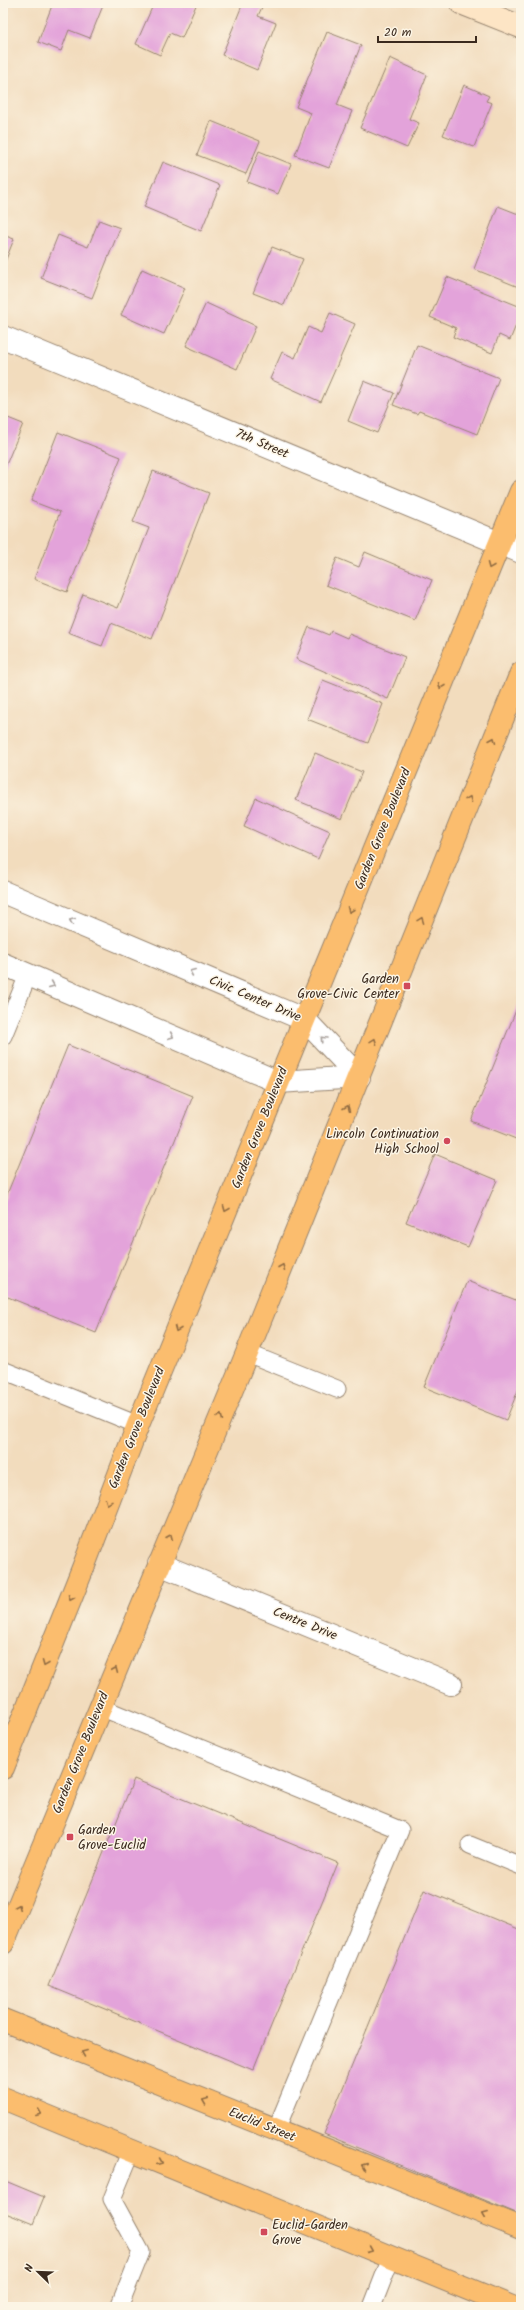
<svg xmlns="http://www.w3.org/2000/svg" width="524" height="2310" font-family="Kalam,sans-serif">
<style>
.building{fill:#e3a3da}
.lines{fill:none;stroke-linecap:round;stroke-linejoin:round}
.lane-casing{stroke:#96836e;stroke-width:19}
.street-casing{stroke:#96836e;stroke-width:24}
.secondary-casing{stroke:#96836e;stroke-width:24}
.primary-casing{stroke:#96836e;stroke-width:24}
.lane{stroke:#fff;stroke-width:17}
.street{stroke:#fff;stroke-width:22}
.secondary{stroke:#fde5c5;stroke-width:22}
.primary{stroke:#fbbd6e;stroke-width:22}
.oneway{stroke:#916c42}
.oneway2{stroke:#a79f9a}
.poi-dot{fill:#d1495b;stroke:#fcf5e5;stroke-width:1.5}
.labels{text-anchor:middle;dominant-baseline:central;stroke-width:3;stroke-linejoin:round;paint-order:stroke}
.street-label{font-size:13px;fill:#3b2a1e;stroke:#fcf5e5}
.poi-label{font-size:13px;fill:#3b2a1e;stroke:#fcf5e5;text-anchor:end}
</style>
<rect width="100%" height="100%" fill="#fcf5e5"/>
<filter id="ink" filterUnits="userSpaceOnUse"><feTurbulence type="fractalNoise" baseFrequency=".025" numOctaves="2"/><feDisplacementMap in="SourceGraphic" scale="8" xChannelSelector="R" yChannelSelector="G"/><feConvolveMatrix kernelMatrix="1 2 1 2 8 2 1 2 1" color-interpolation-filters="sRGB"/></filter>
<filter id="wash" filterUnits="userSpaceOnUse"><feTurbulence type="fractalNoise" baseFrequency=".012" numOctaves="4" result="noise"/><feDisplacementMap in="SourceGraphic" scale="16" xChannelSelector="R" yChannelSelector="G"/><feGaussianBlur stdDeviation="0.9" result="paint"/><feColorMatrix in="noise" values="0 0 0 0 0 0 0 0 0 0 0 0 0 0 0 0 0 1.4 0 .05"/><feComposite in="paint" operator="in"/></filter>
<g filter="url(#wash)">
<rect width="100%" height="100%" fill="#f2dcbd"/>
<g id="blocks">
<!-- building -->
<g class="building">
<path d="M 53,3 L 104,3 L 90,38 L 69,30 L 61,51 L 38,42 Z"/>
<path d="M 154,3 L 197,3 L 182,38 L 170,33 L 160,55 L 136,44 Z"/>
<path d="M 243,3 L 253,3 L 262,7 L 258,16 L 276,23 L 257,70 L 222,55 Z"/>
<path d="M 327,32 L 361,45 L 337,105 L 352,111 L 329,168 L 295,155 L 311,113 L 296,107 Z"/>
<path d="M 390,58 L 427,75 L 409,119 L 419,123 L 407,148 L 360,128 Z"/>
<path d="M 464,85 L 489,96 L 486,101 L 492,103 L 474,147 L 443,135 Z"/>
<path d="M 211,121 L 260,141 L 246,174 L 197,155 Z"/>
<path d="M 259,151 L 291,164 L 278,194 L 247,182 Z"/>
<path d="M 163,162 L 220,185 L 201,231 L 144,207 Z"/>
<path d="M 498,206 L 521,215 L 521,288 L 474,269 Z"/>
<path d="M 99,220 L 120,228 L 92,298 L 41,278 L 58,235 L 88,247 Z"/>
<path d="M 3,235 L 14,239 L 3,267 Z"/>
<path d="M 272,247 L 303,259 L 284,305 L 253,293 Z"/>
<path d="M 142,269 L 185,288 L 164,334 L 121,315 Z"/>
<path d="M 447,277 L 521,307 L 521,313 L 510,340 L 499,335 L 492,353 L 453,337 L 456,328 L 430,317 Z"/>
<path d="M 206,303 L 256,326 L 237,369 L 186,346 Z"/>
<path d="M 330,313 L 355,324 L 321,402 L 270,379 L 282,352 L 295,358 L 308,327 L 321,333 Z"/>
<path d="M 417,345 L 499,378 L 477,434 L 419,411 L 417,414 L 393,405 Z"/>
<path d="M 364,381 L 394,393 L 377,433 L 348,421 Z"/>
<path d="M 3,416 L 23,424 L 3,472 Z"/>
<path d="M 58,432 L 121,457 L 67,592 L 34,579 L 60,512 L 31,501 Z"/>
<path d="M 153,471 L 209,493 L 152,639 L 111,623 L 102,646 L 68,633 L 83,594 L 118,608 L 149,528 L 133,522 Z"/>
<path d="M 365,552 L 432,580 L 415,621 L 326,585 L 337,558 L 359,567 Z"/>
<path d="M 309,627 L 329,635 L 331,631 L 347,638 L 349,634 L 405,657 L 388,699 L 296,659 Z"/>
<path d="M 323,680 L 383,704 L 368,743 L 307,719 Z"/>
<path d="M 315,753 L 362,772 L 342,819 L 296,800 Z"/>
<path d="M 256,798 L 330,831 L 318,859 L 244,826 Z"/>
<path d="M 521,998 L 521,1141 L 471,1121 Z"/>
<path d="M 68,1045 L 193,1096 L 96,1333 L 3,1295 L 3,1204 Z"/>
<path d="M 435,1154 L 497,1180 L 468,1247 L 406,1222 Z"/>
<path d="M 467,1281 L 521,1302 L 521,1383 L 506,1420 L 424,1387 Z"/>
<path d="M 134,1779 L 338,1863 L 253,2070 L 49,1986 Z"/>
<path d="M 424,1890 L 521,1930 L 521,2215 L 324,2134 Z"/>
<path d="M 3,2180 L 44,2197 L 33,2224 L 3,2212 Z"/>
</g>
</g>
</g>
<g filter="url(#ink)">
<use href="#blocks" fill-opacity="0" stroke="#96836e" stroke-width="1"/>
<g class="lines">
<defs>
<g id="lane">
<path d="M 3,1036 L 28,975"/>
<path d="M 247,1353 L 337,1389"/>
<path d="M 3,1370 L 138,1425"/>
<path d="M 100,1707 L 400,1830 L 276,2130"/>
<path d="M 470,1845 L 521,1866"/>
<path d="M 119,2307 L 141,2252 L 112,2199 L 132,2150"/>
<path d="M 372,2307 L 391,2258"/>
</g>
<g id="street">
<path d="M 3,337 L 521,552"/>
<path d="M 3,892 L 305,1020 L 359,1077"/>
<path d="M 3,964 L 278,1082 L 359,1077"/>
<path d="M 159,1564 L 451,1684"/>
</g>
<path id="secondary" d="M 461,3 L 521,27"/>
<g id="primary">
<path d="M 3,1768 L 83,1568 L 138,1425 L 521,491"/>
<path d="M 3,1943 L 247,1353 L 521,673"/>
<path d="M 3,2020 L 521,2228"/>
<path d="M 3,2098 L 512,2307"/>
</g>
</defs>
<!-- lane casing -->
<use href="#lane" class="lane-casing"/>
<!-- street casing -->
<use href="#street" class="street-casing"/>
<!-- secondary casing -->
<use href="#secondary" class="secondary-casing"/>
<!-- primary casing -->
<use href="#primary" class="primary-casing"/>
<!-- lane -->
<use href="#lane" class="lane"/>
<!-- street -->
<use href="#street" class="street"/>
<!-- secondary -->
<use href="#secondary" class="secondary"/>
<!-- primary -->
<use href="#primary" class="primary"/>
</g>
<!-- one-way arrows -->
<defs><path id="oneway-chevron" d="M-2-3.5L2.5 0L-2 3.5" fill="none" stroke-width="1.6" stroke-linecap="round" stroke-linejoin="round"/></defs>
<g class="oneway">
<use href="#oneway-chevron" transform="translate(490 566) rotate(112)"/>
<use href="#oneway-chevron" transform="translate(441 686) rotate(112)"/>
<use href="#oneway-chevron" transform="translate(493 740) rotate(-67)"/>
<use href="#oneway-chevron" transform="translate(469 799) rotate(-69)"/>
<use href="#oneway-chevron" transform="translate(350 910) rotate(112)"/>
<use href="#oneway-chevron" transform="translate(421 920) rotate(-69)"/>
<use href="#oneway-chevron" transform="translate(374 1041) rotate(-69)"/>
<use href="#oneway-chevron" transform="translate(347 1108) rotate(-68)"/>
<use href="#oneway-chevron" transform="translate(226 1209) rotate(112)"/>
<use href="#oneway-chevron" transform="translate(282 1267) rotate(-68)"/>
<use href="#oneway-chevron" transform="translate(177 1329) rotate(112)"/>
<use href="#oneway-chevron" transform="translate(220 1417) rotate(-67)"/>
<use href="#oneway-chevron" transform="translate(108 1502) rotate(111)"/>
<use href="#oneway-chevron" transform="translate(170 1537) rotate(-67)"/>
<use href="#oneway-chevron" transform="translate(71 1598) rotate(112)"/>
<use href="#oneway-chevron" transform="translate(45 1664) rotate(112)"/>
<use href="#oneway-chevron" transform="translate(115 1670) rotate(-67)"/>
<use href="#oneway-chevron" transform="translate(18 1907) rotate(-68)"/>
<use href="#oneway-chevron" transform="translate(84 2053) rotate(-158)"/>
<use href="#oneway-chevron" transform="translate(205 2101) rotate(-158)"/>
<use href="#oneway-chevron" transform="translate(39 2113) rotate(22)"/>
<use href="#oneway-chevron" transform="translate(160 2162) rotate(23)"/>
<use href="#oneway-chevron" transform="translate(364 2166) rotate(-158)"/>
<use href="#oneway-chevron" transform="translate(485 2214) rotate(-158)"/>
<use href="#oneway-chevron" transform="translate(370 2250) rotate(23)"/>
</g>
<g class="oneway2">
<use href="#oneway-chevron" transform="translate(72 921) rotate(-157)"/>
<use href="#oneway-chevron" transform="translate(192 972) rotate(-157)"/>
<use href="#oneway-chevron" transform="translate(52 985) rotate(23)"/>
<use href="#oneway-chevron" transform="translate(171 1036) rotate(23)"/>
<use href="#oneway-chevron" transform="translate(323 1039) rotate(-133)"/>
</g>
</g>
<!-- markers -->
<g class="poi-dot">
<rect x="403" y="982" width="8" height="8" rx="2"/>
<circle cx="447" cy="1141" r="4"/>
<rect x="66" y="1833" width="8" height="8" rx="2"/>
<rect x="260" y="2228" width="8" height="8" rx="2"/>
</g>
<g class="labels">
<!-- street labels -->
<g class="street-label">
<text transform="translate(262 444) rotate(23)">7th Street</text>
<text transform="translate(383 829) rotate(-68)">Garden Grove Boulevard</text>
<text transform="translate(255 999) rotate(23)">Civic Center Drive</text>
<text transform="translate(260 1128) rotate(-68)">Garden Grove Boulevard</text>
<text transform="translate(137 1428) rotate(-68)">Garden Grove Boulevard</text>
<text transform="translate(305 1624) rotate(22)">Centre Drive</text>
<text transform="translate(81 1753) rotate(-68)">Garden Grove Boulevard</text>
<text transform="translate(262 2125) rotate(22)">Euclid Street</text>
</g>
<!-- poi labels -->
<g class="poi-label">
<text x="399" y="979">Garden<tspan x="399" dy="15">Grove-Civic Center</tspan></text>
<text x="439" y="1134">Lincoln Continuation<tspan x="439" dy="15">High School</tspan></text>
<text x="78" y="1830" text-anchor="start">Garden<tspan x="78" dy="15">Grove-Euclid</tspan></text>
<text x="272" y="2225" text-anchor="start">Euclid-Garden<tspan x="272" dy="15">Grove</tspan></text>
</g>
</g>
<!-- margin -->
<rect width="524" height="2310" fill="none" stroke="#fcf5e5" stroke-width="16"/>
<!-- north arrow -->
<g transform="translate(38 2272) rotate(293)" stroke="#fcf5e5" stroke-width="3" paint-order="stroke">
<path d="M0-3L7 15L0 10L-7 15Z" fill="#3b2a1e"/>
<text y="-6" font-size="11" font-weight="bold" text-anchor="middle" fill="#3b2a1e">N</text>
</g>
<!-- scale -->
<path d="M378 36v6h98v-6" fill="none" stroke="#3b2a1e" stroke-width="2"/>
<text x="384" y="36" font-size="12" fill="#3b2a1e" stroke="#fcf5e5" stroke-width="3" paint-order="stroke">20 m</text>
</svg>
